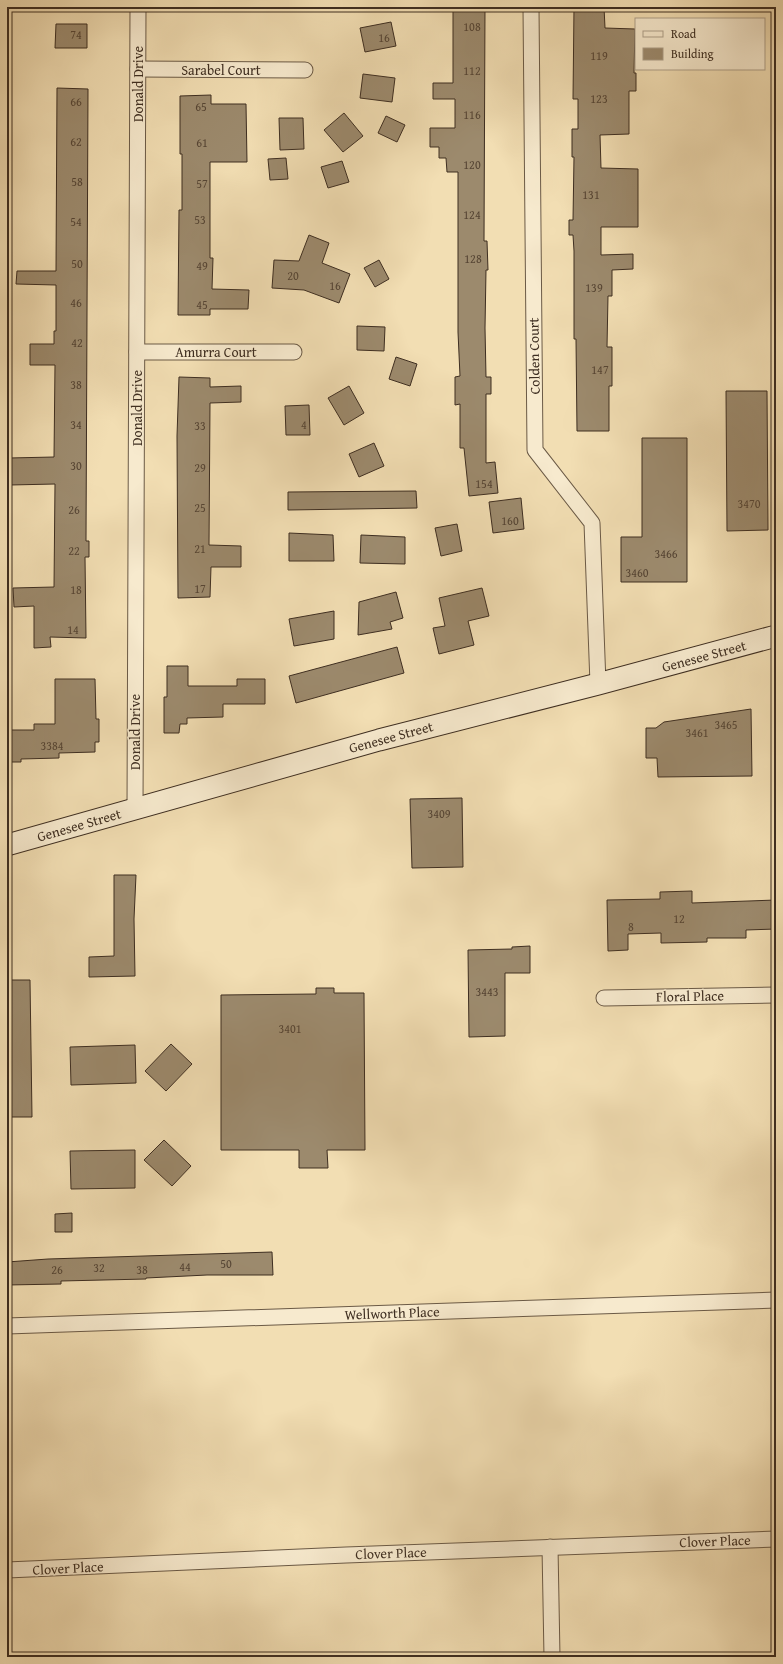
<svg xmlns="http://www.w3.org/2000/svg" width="783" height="1664" font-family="'Gentium Book Plus',serif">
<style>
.building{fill:#9c8a6d;stroke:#3e2e21}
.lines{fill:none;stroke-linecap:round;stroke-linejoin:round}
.minor-casing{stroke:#6b5a46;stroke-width:17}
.secondary-casing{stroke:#3e2e21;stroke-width:23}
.minor{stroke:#f7eace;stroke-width:15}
.secondary{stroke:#f7eace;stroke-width:21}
.labels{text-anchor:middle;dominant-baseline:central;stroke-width:3;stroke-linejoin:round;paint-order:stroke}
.number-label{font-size:12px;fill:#564534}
.street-label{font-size:14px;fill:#3e2e21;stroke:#f7eace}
</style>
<rect width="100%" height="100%" fill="#f2deb3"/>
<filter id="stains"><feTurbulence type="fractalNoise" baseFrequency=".005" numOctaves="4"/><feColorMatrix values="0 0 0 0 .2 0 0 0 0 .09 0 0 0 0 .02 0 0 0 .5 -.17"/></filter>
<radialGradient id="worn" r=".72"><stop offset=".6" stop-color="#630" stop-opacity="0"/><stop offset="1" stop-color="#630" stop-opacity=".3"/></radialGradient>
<!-- building -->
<g class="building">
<path d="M 453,7 L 485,7 L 484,241 L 487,241 L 488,270 L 486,270 L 485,328 L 486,377 L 491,377 L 491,394 L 486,394 L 486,463 L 495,462 L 498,493 L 469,496 L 464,448 L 460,448 L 460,404 L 455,405 L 455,377 L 460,376 L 458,332 L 458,172 L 447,172 L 446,158 L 439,158 L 439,147 L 430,147 L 430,128 L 455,128 L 455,99 L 433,99 L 433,83 L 453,83 Z"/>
<path d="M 574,7 L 604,7 L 605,28 L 635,29 L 634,73 L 636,73 L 636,91 L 629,91 L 629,134 L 600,135 L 601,168 L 638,169 L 638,227 L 601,227 L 601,255 L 633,254 L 633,269 L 612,270 L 612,296 L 608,296 L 607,347 L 612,347 L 612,386 L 609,386 L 609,431 L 577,431 L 576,339 L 574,339 L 574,251 L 573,235 L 569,235 L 569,220 L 573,220 L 574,157 L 572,157 L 572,129 L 578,129 L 578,99 L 573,99 Z"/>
<path d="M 391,22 L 396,46 L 365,52 L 360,28 Z"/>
<path d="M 56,24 L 87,24 L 87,48 L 55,48 Z"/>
<path d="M 363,74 L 395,78 L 392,102 L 360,98 Z"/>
<path d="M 57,88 L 88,89 L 86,541 L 89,541 L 89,557 L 85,557 L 86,638 L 50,637 L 51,647 L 34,648 L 34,606 L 14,607 L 13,588 L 54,587 L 55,484 L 10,485 L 9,458 L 54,457 L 55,365 L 30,365 L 30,344 L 54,344 L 54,331 L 56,331 L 56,285 L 16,284 L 17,271 L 56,271 Z"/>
<path d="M 211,95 L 211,104 L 246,104 L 247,162 L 210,162 L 210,258 L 213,258 L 212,289 L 249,290 L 248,309 L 210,309 L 210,315 L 178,315 L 179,210 L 182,210 L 182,154 L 180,154 L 180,96 Z"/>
<path d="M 344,113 L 363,136 L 343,152 L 324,130 Z"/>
<path d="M 386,116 L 405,125 L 397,142 L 378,133 Z"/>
<path d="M 279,118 L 303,118 L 304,149 L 280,150 Z"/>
<path d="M 286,158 L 288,179 L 270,180 L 268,159 Z"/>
<path d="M 342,161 L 349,182 L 328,188 L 321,167 Z"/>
<path d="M 309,235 L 329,243 L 322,263 L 350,274 L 339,303 L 304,290 L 272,288 L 274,260 L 299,261 Z"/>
<path d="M 379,260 L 389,279 L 375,287 L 364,268 Z"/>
<path d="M 357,326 L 385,327 L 384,351 L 357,350 Z"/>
<path d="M 396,357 L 417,364 L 410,386 L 389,379 Z"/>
<path d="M 179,377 L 210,378 L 210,387 L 241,386 L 241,402 L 210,403 L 209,545 L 241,546 L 241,567 L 211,567 L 210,597 L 178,598 L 177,436 Z"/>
<path d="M 349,386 L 364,413 L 344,425 L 328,398 Z"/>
<path d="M 726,391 L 767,391 L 768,530 L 727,531 Z"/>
<path d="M 309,405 L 310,435 L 286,435 L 285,406 Z"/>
<path d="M 642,438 L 687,438 L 687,582 L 621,582 L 621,537 L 642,537 Z"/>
<path d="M 374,443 L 384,466 L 359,477 L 349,454 Z"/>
<path d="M 416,491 L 417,508 L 288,510 L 288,492 Z"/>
<path d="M 521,498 L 524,529 L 493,533 L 489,502 Z"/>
<path d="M 457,524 L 462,551 L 441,556 L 435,528 Z"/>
<path d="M 289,533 L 333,535 L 334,561 L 289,561 Z"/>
<path d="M 361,535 L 405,537 L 405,564 L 360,563 Z"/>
<path d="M 482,588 L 489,616 L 468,621 L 474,645 L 439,654 L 433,628 L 445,626 L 439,598 Z"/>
<path d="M 396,592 L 403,618 L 390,622 L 392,629 L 358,635 L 359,602 Z"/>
<path d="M 334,611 L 334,639 L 294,646 L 289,619 Z"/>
<path d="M 397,647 L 404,673 L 296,703 L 289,676 Z"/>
<path d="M 167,666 L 188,666 L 188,686 L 237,686 L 237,679 L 265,679 L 265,704 L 223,704 L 223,717 L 187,718 L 187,724 L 180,724 L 179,733 L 164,733 L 164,697 L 167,697 Z"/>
<path d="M 55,679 L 95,679 L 96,719 L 99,719 L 99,742 L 95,742 L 95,752 L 59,753 L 59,758 L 21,759 L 21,762 L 7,762 L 7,730 L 34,730 L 34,724 L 55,724 Z"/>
<path d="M 751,709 L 752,776 L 658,777 L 657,758 L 646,758 L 646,728 L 656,728 L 664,722 Z"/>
<path d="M 462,798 L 463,867 L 412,868 L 410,799 Z"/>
<path d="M 114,875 L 136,875 L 134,919 L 135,976 L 89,977 L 89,957 L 114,956 Z"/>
<path d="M 692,891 L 692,903 L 776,900 L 776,929 L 746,930 L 746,938 L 707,938 L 707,942 L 661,943 L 661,933 L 628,934 L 628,950 L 608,951 L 607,900 L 660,899 L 660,892 Z"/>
<path d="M 530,946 L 530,973 L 505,973 L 505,1036 L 469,1037 L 468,950 L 512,949 L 512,947 Z"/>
<path d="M 7,980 L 30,980 L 32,1117 L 7,1117 Z"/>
<path d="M 316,988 L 334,988 L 334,993 L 364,993 L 365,1150 L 327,1150 L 328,1168 L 299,1168 L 299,1150 L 221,1150 L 221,995 L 316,994 Z"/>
<path d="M 171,1044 L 192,1064 L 166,1091 L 145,1071 Z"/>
<path d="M 135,1045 L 136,1083 L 71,1085 L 70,1047 Z"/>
<path d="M 164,1140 L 191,1166 L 172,1186 L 144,1160 Z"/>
<path d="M 135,1150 L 135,1188 L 71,1189 L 70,1151 Z"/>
<path d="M 72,1213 L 72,1232 L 55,1232 L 55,1214 Z"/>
<path d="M 272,1252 L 273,1275 L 207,1275 L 146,1278 L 146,1279 L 61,1281 L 61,1284 L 7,1285 L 7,1262 L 48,1259 Z"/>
</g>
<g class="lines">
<defs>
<g id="minor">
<path d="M 531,7 L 535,450 L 592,523 L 598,684"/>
<path d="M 138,69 L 305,70"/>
<path d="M 137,352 L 294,352"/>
<path d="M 135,809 L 138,7"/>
<path d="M 604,998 L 776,995"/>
<path d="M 7,1326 L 776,1300"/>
<path d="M 550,1547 L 552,1657"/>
<path d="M 7,1570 L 346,1555 L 776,1539"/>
</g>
<path id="secondary" d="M 7,845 L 379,740 L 598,684 L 776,636"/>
</defs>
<!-- minor casing -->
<use href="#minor" class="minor-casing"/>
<!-- secondary casing -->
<use href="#secondary" class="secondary-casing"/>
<!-- minor -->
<use href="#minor" class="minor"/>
<!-- secondary -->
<use href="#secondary" class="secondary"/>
</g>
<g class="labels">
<!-- number labels -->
<g class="number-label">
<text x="472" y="26">108</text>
<text x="76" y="34">74</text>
<text x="384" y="37">16</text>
<text x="599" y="55">119</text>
<text x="472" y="70">112</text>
<text x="599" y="98">123</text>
<text x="76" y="101">66</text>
<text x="201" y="106">65</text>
<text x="472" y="114">116</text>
<text x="76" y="141">62</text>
<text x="202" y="142">61</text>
<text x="472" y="164">120</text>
<text x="77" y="181">58</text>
<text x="202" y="183">57</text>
<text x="591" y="194">131</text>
<text x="472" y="214">124</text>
<text x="200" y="219">53</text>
<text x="76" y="221">54</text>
<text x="473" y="258">128</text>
<text x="77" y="263">50</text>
<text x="202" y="265">49</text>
<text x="293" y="275">20</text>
<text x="335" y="285">16</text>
<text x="594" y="287">139</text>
<text x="76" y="302">46</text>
<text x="202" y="304">45</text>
<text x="77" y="342">42</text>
<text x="600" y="369">147</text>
<text x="76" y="384">38</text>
<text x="76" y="424">34</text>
<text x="304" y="424">4</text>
<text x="200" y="425">33</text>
<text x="76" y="465">30</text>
<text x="200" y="467">29</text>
<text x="484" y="483">154</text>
<text x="749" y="503">3470</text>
<text x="200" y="507">25</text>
<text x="74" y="509">26</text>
<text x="510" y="520">160</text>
<text x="200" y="548">21</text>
<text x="74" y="550">22</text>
<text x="666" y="553">3466</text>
<text x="637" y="572">3460</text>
<text x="200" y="588">17</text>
<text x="76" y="589">18</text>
<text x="73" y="629">14</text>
<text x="726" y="724">3465</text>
<text x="697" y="732">3461</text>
<text x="52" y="745">3384</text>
<text x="439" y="813">3409</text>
<text x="679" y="918">12</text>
<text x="631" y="926">8</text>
<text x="487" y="991">3443</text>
<text x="290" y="1028">3401</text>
<text x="226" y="1263">50</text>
<text x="185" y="1266">44</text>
<text x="99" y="1267">32</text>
<text x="57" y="1269">26</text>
<text x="142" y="1269">38</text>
</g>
<!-- street labels -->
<g class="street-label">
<text x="221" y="70">Sarabel Court</text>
<text transform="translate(138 84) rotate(-90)">Donald Drive</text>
<text x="216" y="352">Amurra Court</text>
<text transform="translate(534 356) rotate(-91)">Colden Court</text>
<text transform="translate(137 408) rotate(-90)">Donald Drive</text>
<text transform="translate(704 656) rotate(-15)">Genesee Street</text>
<text transform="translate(135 732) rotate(-90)">Donald Drive</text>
<text transform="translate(391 737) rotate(-15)">Genesee Street</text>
<text transform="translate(79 825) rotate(-16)">Genesee Street</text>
<text transform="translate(690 996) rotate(-1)">Floral Place</text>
<text transform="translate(392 1313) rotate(-2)">Wellworth Place</text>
<text transform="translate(715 1541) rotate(-2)">Clover Place</text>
<text transform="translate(391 1553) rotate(-2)">Clover Place</text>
<text transform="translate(68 1568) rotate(-3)">Clover Place</text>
</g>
</g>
<!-- margin -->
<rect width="783" height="1664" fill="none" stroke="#f2deb3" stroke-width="24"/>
<rect x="8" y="8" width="767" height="1648" fill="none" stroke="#3e2e21" stroke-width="2"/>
<rect x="12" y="12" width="759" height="1640" fill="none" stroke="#3e2e21"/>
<!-- legend -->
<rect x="635" y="18" width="130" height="52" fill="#f7eace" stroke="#ad9f89"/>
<rect x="643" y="31" width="20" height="6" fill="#f7eace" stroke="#ad9f89"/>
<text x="671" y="38" font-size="12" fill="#3e2e21">Road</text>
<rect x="643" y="48" width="20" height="12" fill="#9c8a6d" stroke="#ad9f89"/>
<text x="671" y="58" font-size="12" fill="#3e2e21">Building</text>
<rect width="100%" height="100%" filter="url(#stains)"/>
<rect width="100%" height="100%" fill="url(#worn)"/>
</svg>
